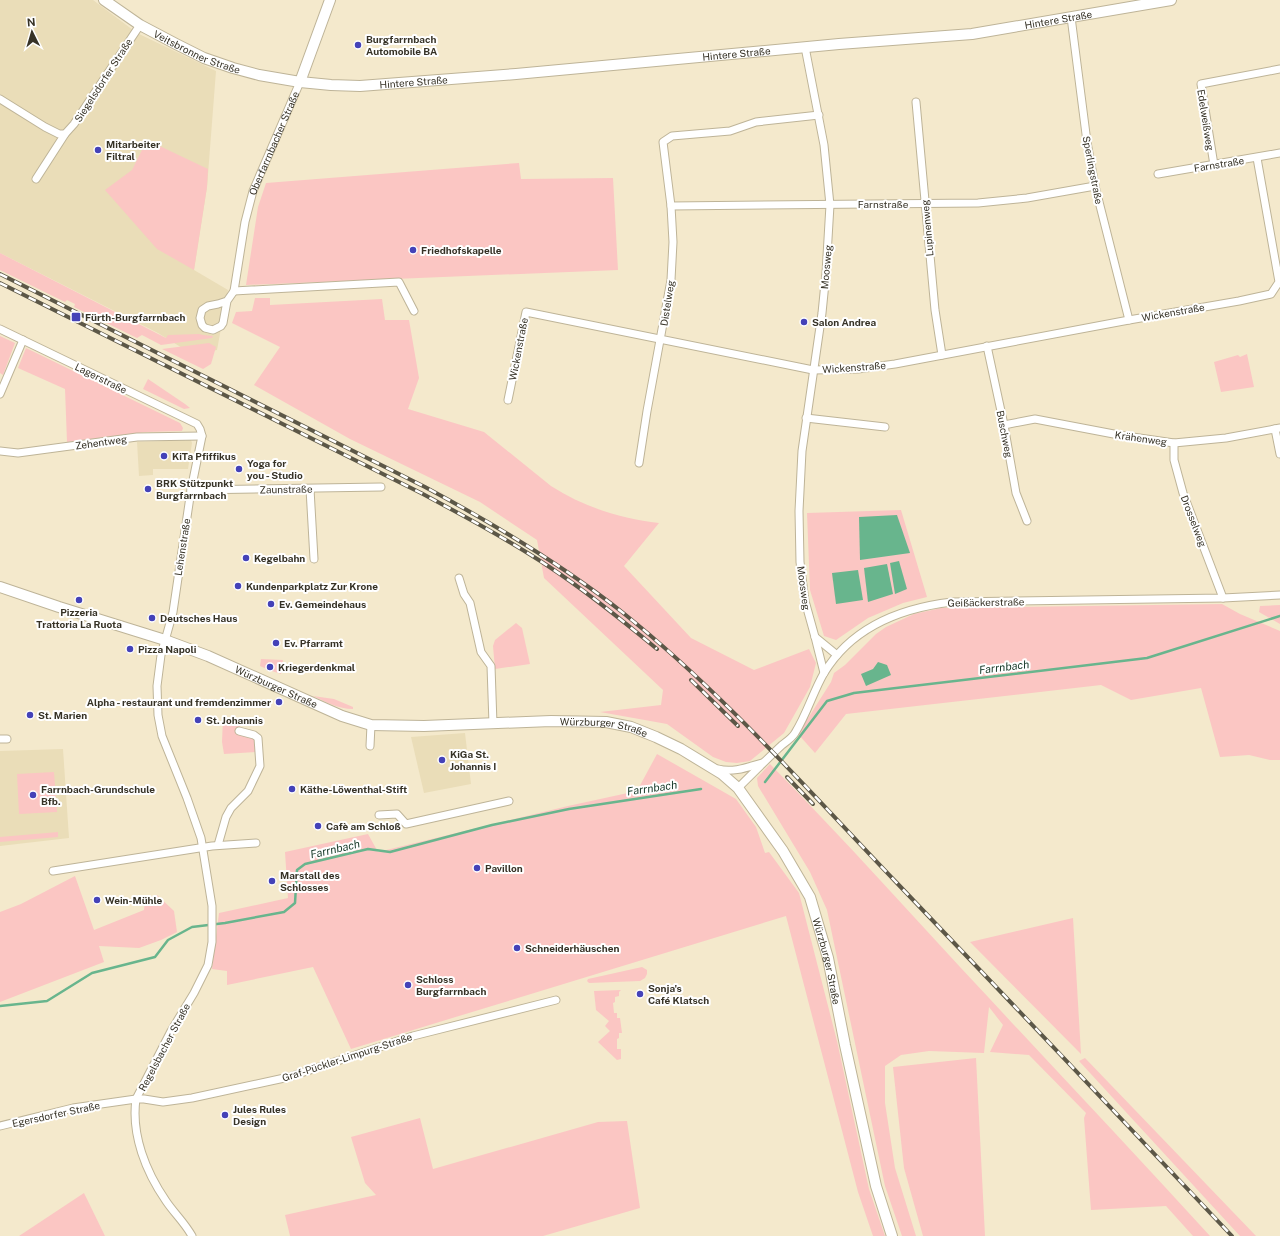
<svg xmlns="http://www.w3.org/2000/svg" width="1280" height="1236" font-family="'Public Sans',sans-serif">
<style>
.built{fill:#eaddb8}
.green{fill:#fbc6c3}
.water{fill:#68b58d}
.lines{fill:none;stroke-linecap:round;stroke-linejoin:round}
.stream{stroke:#68b58d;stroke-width:2.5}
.street-casing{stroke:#beb498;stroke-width:9}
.secondary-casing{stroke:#beb498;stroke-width:12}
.street{stroke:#fff;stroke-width:7}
.secondary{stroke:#fff;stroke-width:10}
.rail-casing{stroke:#5c5747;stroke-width:4}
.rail{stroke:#fff;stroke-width:2.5;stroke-dasharray:8;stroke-linecap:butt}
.poi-dot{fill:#4442b8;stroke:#fff;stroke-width:1.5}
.labels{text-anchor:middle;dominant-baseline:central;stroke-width:4;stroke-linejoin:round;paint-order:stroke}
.street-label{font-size:10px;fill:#363226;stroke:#fff}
.poi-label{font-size:10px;font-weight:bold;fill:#363226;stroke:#fff;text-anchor:start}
.water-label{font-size:11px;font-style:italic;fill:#153827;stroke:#fff}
</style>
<rect width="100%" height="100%" fill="#f4e9cc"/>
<!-- built -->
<g class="built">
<path d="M 0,0 L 93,0 L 137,33 L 216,71 L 207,187 L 194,270 L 228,290 L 217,350 L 192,354 L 158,333 L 0,253 Z"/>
<path d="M 191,440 L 192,443 L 188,469 L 153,469 L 153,475 L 139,476 L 137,442 Z"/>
<path d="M 465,733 L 471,784 L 424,793 L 411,737 Z"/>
<path d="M 63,749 L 69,838 L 0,846 L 0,751 Z"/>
</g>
<!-- green -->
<g class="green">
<path d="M 147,140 L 208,169 L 207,187 L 194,270 L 157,249 L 105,190 L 132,170 Z"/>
<path d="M 519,163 L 521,179 L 613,178 L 618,270 L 246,285 L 258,207 L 266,183 Z"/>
<path d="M 0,253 L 166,338 L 168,335 L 199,334 L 203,335 L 213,336 L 212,338 L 161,345 L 142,335 L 137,338 L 74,307 L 75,304 L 67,300 L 65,302 L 0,270 Z"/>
<path d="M 255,298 L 270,298 L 270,305 L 382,299 L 385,320 L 409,320 L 419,378 L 408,409 L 484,432 L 551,486 C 583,507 622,519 659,523 L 624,566 L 691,638 L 754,670 L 809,649 L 816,663 L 810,687 L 784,733 L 750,761 L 737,763 L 726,762 L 713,757 L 667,724 L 600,712 L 661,705 L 663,690 L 544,578 L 537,540 L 480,502 L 350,439 L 254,385 L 280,347 L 232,323 L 236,312 L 252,311 Z"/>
<path d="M 0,336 L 15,343 L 3,375 L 0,373 Z"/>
<path d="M 209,343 L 216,347 L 211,364 L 203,369 L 162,349 Z"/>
<path d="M 26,348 L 180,423 L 183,428 L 182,431 L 146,432 L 67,442 L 65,389 L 18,368 Z"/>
<path d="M 1247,354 L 1254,387 L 1221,392 L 1214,362 L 1238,355 L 1240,357 Z"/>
<path d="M 148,379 L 185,404 L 190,408 L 184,409 L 143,389 Z"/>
<path d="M 901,510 L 927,597 L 903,603 L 868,618 L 836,640 L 824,636 L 810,590 L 807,513 Z"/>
<path d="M 1222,604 L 1240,614 L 1280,631 L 1280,760 L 1270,760 L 1249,755 L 1220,757 L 1201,688 L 1131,700 L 1101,685 L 846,714 L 815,753 L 798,734 L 831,682 L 834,673 L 845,665 L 876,634 L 886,627 L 914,614 L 941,608 Z"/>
<path d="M 1280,605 L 1280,624 L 1259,612 L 1260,606 Z"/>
<path d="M 516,623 L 522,628 L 530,664 L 495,669 L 493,646 L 495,640 Z"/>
<path d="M 261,659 L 283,660 L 281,674 L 272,671 L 274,667 L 268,665 L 267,669 L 260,666 Z"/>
<path d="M 313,696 L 334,699 L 353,707 L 353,709 C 338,709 326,702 313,696 Z"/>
<path d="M 223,718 L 241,723 L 239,731 L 254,735 L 256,752 L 224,754 L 222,742 Z"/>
<path d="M 657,754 L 736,799 L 756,827 L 765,853 L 769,852 L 799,893 L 837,1041 L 869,1189 L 885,1236 L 873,1236 L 858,1192 L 786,916 L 351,1049 L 313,967 L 227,985 L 227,971 L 212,969 L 219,913 L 288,898 L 285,852 L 368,834 L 378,852 L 568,806 L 637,791 Z"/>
<path d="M 770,764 C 845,840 916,920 989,998 C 1063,1078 1137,1156 1210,1236 L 1193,1236 L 1166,1206 L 1091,1210 L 1084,1118 L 1086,1113 L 1029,1055 L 990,1052 L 1003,1025 L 989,1007 L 984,1053 L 929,1051 L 901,1055 L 885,1066 L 885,1103 L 895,1168 L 916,1236 L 902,1236 L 885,1186 L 827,910 L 810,872 L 758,786 L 757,778 Z"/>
<path d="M 54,772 L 57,812 L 19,814 L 17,774 Z"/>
<path d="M 58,832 L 58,837 L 0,842 L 0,837 Z"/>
<path d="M 75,876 L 94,930 L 144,910 L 145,900 L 157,895 L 174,911 L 177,932 L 161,940 L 139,948 L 99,946 L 104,962 L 0,1002 L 0,912 L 21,904 Z"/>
<path d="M 1073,918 L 1081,1054 L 970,942 Z"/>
<path d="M 642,967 L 647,970 L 647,974 L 645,978 L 640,981 L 589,983 L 587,981 L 588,979 Z"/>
<path d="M 621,990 L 619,992 L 619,996 L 615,997 L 615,1002 L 613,1003 L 614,1013 L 617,1013 L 617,1018 L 620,1018 L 622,1033 L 619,1033 L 619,1038 L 617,1039 L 617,1049 L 621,1049 L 621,1059 L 617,1060 L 598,1042 L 610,1031 L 605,1026 L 609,1021 L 596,1010 L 594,991 Z"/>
<path d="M 976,1058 L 985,1236 L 923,1236 L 904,1168 L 893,1067 Z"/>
<path d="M 1085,1058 L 1256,1236 L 1240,1236 L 1079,1061 Z"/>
<path d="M 420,1118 L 433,1169 L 598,1122 L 627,1121 L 640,1208 L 543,1236 L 290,1236 L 285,1215 L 376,1195 L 365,1183 L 351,1137 Z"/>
<path d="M 84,1193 L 105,1236 L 19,1236 Z"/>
</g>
<!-- water -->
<g class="water">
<path d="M 897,515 L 910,553 L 860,560 L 859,517 Z"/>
<path d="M 899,561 L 907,589 L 895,594 L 890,563 Z"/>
<path d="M 887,564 L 893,594 L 868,602 L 864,568 Z"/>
<path d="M 858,570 L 863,600 L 836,604 L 832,573 Z"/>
<path d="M 878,662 L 887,665 L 891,675 L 866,686 L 861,674 L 873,669 Z"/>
</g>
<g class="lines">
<!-- stream -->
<g class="stream">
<path d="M 765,782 L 827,701 L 854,693 L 1147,658 L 1280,616"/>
<path d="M 0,1006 L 47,1001 L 92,973 L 155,957 L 168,940 L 192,927 L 225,923 L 284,912 L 295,903 L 297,870 L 305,864 L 368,849 L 390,852 L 492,825 L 569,809 L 701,789"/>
</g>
<defs>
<g id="street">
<path d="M 1071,17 L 1087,142 L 1095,186 L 1129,320"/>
<path d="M 805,47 L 824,145 L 830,205 L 826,273 L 822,313 L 802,451 L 799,511 L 800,562 L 805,601 L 815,637 L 824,673"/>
<path d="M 0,99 L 45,127 L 59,134 L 65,134 L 74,124 L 140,25"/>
<path d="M 916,102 L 935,310 L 942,355"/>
<path d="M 1214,165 L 1201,84 L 1280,69"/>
<path d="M 1158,174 L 1280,153"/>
<path d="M 36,179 L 65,134"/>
<path d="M 671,206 L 978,203 L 1027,198 L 1095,186"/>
<path d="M 234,291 L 399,282 L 414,311"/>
<path id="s1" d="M 227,301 L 218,304 L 208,306 L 202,310 L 200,318 L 202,325 L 205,328 L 213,330 L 221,326 L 223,323 L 227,301 L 234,291 L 245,222 L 253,191 L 300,82"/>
<path d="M 0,329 L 197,424 L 200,429 L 202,436 L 191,490 L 173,612 L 161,655 L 157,686 L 158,715 L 162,736 L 187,798 L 201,838 L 212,906 L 212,942 L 208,965 L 194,993 L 171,1031 L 136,1099 C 131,1135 146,1172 166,1201 C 174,1213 185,1223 192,1236"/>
<path d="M 987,346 L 1004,425 L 1016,493 L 1027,521"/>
<path d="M 0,394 L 23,340"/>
<path d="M 508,400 L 526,312 L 813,370 L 858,369 L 895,364 L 1129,320 L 1239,301 L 1271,294 L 1279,282 L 1257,158"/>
<path d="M 806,418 L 885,427"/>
<path d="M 1004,425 L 1035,419 L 1119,435 L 1174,443 L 1226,438 L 1280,428"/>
<path d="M 1275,429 L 1280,454"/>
<path d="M 1174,443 L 1174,460 L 1183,493 L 1223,598"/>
<path d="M 0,451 L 18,453 L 137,437 L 202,436"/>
<path d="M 639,463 L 647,411 L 671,280 L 673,242 L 671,206 L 663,142 L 672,136 L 730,131 L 756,122 L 819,115"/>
<path d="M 310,489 L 314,559"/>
<path d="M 191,490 L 381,487"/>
<path d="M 459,578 L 464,594 L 470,603 L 481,652 L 491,666 L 493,724"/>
<path d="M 815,637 L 837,655"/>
<path d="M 0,739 L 7,739"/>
<path d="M 370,746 L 371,725"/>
<path d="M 718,769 C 733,773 748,767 762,763"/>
<path d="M 738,788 C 752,774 767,759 782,745 C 786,742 792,738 795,733 C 807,714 813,692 824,673 C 852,627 901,608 952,602 L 1223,598 L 1280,595"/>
<path d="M 379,815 L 397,814 L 406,824 L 509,801"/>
<path d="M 218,845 L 226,817 L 231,808 L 248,791 L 260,766 L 258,738 L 254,735 L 239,731"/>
<path d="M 53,871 L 212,846 L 256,843"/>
<path d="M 0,1126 L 73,1108 L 136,1099 L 144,1099 L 163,1102 L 192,1098 L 289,1077 L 413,1036 L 556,1000"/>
</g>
<g id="secondary">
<path id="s2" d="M 104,0 L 140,25 L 176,44 L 204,58 L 233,68 L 259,75 L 300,82 L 331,85 L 360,86 L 516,74 L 839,44 L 972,34 L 1171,0"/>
<path d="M 300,82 L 330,0"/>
<path id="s3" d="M 0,587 L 59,607 L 165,640 L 208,656 L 342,716 L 371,725 L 424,726 L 551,721 L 606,722 L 631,727 L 656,737 L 681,749 L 722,774 L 738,788 L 783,851 L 810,897 L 828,958 L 845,1045 L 876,1186 L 892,1236"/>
</g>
</defs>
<!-- street casing -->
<use href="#street" class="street-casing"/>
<!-- secondary casing -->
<use href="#secondary" class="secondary-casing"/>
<!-- street -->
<use href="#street" class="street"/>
<!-- secondary -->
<use href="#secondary" class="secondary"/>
<defs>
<g id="rail">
<path d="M 0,274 L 425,487 C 494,524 561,564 622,612 C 722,692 807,789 895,881 C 1008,999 1120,1117 1232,1236"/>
<path d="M 0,283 L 421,493 C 464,516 507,539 548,566 C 586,591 622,620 657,649"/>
<path d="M 691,680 L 738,726"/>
<path d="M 787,777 L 813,804"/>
</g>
</defs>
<!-- rail casing -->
<use href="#rail" class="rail-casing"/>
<!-- rail -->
<use href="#rail" class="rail"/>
</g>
<!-- markers -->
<g class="poi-dot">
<circle cx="358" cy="45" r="4"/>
<circle cx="98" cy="150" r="4"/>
<circle cx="413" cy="250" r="4"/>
<rect x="71" y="312" width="10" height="10" rx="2"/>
<circle cx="804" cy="322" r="4"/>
<circle cx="164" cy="456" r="4"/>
<circle cx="239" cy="469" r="4"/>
<circle cx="148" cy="489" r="4"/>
<circle cx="246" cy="558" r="4"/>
<circle cx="238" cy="586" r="4"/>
<circle cx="79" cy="600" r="4"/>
<circle cx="271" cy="604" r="4"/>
<circle cx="152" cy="618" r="4"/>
<circle cx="276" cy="643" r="4"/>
<circle cx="130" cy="649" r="4"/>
<circle cx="270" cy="667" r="4"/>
<circle cx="279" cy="702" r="4"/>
<circle cx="30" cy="715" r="4"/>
<circle cx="198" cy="720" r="4"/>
<circle cx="442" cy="760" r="4"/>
<circle cx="292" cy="789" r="4"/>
<circle cx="33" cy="795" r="4"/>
<circle cx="318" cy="826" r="4"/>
<circle cx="477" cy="868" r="4"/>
<circle cx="272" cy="881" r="4"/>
<circle cx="97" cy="900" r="4"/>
<circle cx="517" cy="948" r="4"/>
<circle cx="408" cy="985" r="4"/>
<circle cx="640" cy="994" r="4"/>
<circle cx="225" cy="1115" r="4"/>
</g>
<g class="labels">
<!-- street labels -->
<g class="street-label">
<text stroke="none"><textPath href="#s2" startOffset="977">Hintere Straße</textPath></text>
<text stroke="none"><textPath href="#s2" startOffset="107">Veitsbronner Straße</textPath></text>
<text stroke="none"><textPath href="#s2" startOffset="653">Hintere Straße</textPath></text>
<text transform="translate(103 80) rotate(-57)">Siegelsdorfer Straße</text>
<text stroke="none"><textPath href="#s2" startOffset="329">Hintere Straße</textPath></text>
<text transform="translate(1206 120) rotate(81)">Edelweißweg</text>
<text stroke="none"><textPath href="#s1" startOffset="256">Oberfarrnbacher Straße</textPath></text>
<text transform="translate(1219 164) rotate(-9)">Farnstraße</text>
<text transform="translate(1093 170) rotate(79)">Sperlingstraße</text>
<text x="883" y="204">Farnstraße</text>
<text transform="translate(927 228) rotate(-95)">Lupinenweg</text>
<text transform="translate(826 267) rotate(-85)">Moosweg</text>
<text transform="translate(667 303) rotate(-81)">Distelweg</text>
<text transform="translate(1173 312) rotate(-10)">Wickenstraße</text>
<text transform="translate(518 349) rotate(-79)">Wickenstraße</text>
<text transform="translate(854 367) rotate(-4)">Wickenstraße</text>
<text transform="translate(101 378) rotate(26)">Lagerstraße</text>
<text transform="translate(1005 434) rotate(79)">Buschweg</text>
<text transform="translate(1141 438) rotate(8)">Krähenweg</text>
<text transform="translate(101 442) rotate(-8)">Zehentweg</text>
<text transform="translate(286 489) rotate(-1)">Zaunstraße</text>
<text transform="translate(1194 521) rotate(69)">Drosselweg</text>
<text transform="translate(182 547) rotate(-81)">Lehenstraße</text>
<text transform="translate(804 588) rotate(82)">Moosweg</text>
<text transform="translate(986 602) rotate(-1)">Geißäckerstraße</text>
<text stroke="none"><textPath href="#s3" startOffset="294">Würzburger Straße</textPath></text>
<text stroke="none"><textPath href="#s3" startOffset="630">Würzburger Straße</textPath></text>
<text stroke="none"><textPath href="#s3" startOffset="978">Würzburger Straße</textPath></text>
<text transform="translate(164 1047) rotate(-62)">Regelsbacher Straße</text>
<text transform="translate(347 1057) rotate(-18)">Graf-Pückler-Limpurg-Straße</text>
<text transform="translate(56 1114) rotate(-12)">Egersdorfer Straße</text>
</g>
<!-- poi labels -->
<g class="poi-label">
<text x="366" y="39">Burgfarrnbach<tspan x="366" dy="12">Automobile BA</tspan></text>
<text x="106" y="144">Mitarbeiter<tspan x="106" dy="12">Filtral</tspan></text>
<text x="421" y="250">Friedhofskapelle</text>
<text x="85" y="317">Fürth-Burgfarrnbach</text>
<text x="812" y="322">Salon Andrea</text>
<text x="172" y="456">KiTa Pfiffikus</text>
<text x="247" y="463">Yoga for<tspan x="247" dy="12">you - Studio</tspan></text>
<text x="156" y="483">BRK Stützpunkt<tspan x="156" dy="12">Burgfarrnbach</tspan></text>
<text x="254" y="558">Kegelbahn</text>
<text x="246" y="586">Kundenparkplatz Zur Krone</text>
<text x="279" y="604">Ev. Gemeindehaus</text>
<text x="79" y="612" text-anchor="middle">Pizzeria<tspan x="79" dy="12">Trattoria La Ruota</tspan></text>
<text x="160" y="618">Deutsches Haus</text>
<text x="284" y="643">Ev. Pfarramt</text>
<text x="138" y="649">Pizza Napoli</text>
<text x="278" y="667">Kriegerdenkmal</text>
<text x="271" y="702" text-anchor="end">Alpha - restaurant und fremdenzimmer</text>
<text x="38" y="715">St. Marien</text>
<text x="206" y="720">St. Johannis</text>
<text x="450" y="754">KiGa St.<tspan x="450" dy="12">Johannis I</tspan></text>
<text x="41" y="789">Farrnbach-Grundschule<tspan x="41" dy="12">Bfb.</tspan></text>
<text x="300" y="789">Käthe-Löwenthal-Stift</text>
<text x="326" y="826">Cafè am Schloß</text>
<text x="485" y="868">Pavillon</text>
<text x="280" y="875">Marstall des<tspan x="280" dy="12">Schlosses</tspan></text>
<text x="105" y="900">Wein-Mühle</text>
<text x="525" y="948">Schneiderhäuschen</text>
<text x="416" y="979">Schloss<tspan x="416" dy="12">Burgfarrnbach</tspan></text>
<text x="648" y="988">Sonja's<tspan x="648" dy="12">Café Klatsch</tspan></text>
<text x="233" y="1109">Jules Rules<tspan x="233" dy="12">Design</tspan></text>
</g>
<!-- water labels -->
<g class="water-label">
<text transform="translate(1004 667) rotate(-7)">Farrnbach</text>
<text transform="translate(652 788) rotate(-8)">Farrnbach</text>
<text transform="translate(335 849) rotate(-13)">Farrnbach</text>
</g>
</g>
<!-- north arrow -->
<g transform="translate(32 32) rotate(355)" stroke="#ffffff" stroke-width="3" paint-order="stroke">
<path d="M0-3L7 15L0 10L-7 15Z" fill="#363226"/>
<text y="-6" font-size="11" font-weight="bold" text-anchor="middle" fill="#363226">N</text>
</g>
</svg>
